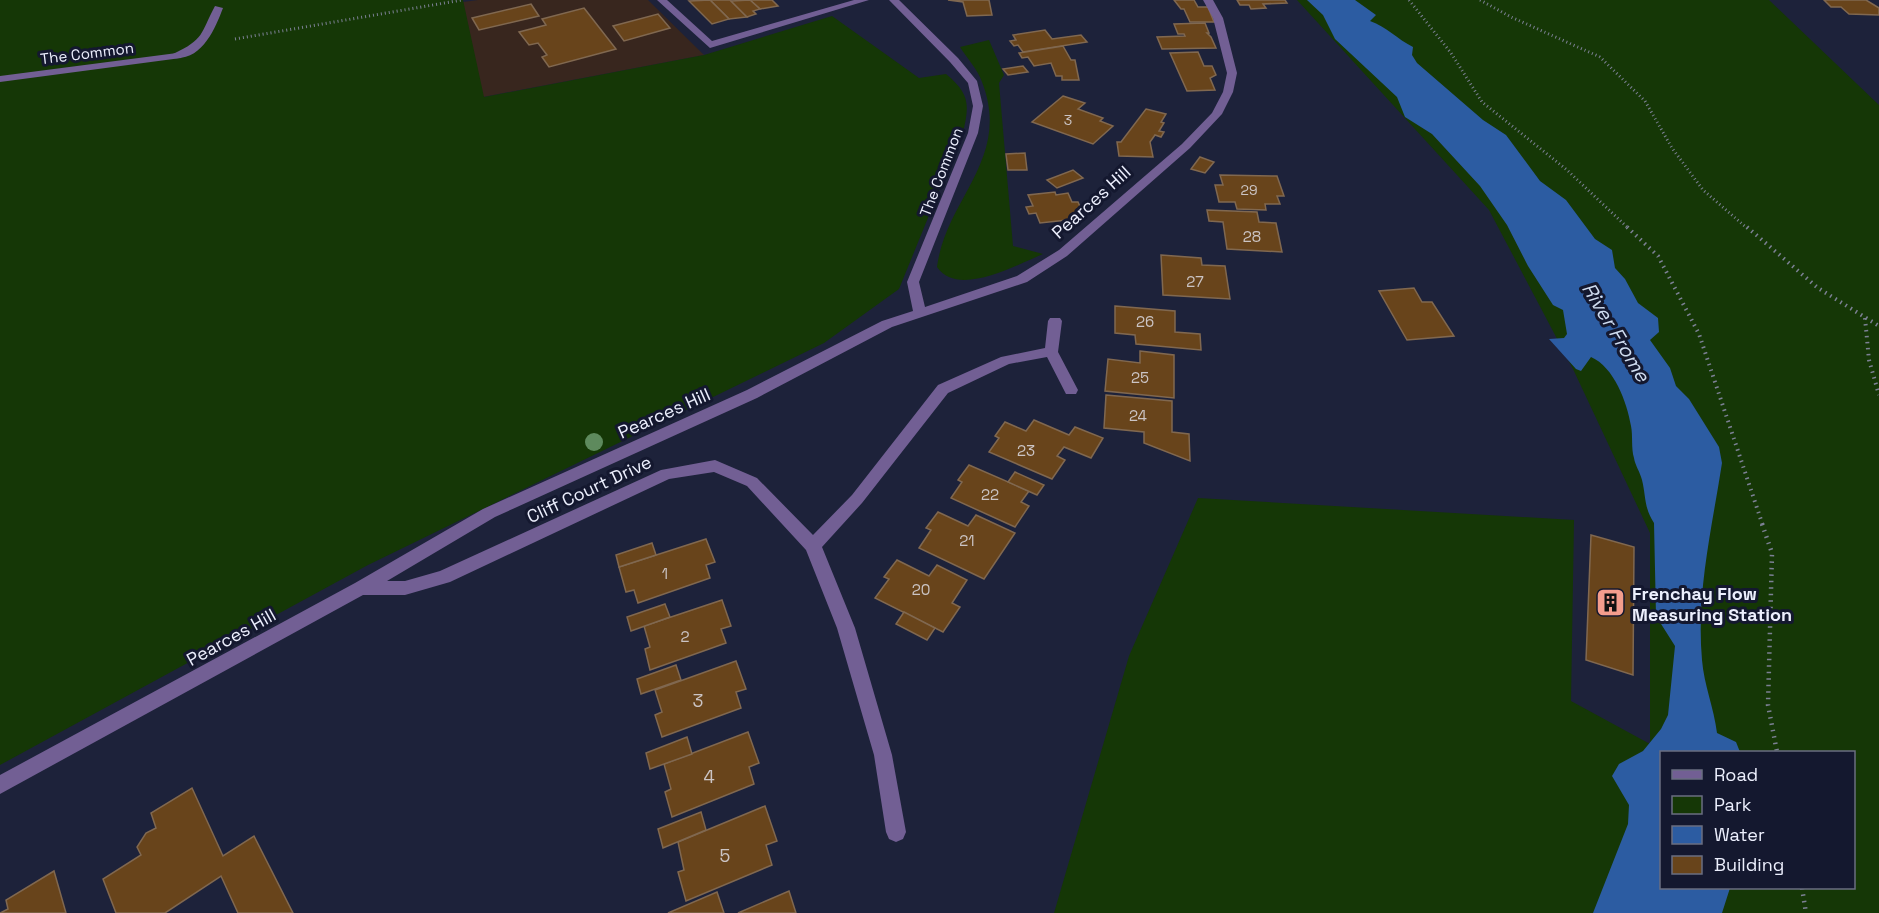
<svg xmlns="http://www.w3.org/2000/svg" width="1879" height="913" font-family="'Space Grotesk',sans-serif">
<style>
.education{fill:#38261e}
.green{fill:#153706;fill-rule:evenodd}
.water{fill:#2c5ca2}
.building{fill:#68441b;stroke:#806850;stroke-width:1.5}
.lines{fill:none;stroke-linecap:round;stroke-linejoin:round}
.path-far2{stroke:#7c8094;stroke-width:3;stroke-dasharray:1 3;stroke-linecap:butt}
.path-far1{stroke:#7c8094;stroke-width:4;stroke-dasharray:1.5 4.5;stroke-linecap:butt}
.path{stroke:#7c8094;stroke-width:4.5;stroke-dasharray:1.5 5;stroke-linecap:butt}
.service{fill:#725f94;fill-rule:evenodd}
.minor{fill:#725f94;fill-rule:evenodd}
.tree{fill:#5e8a5d}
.labels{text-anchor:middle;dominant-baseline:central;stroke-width:6;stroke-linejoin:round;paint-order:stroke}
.far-number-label{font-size:14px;fill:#cbc4c4}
.far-street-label{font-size:15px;fill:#eceffd;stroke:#14182f}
.number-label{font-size:15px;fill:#cbc4c4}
.street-label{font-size:18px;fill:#eceffd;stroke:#14182f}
.poi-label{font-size:18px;font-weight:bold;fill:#eceffd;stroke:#14182f;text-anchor:start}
.near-number-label{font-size:18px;fill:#cbc4c4}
.water-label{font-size:20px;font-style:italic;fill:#cfdcf0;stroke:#14182f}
</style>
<rect width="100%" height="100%" fill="#1d223a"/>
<!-- education -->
<path class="education" d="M 478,0 L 648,0 L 704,55 L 483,97 L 463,2 Z"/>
<!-- green -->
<g class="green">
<path d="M 0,0 L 463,0 L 484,97 L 704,55 L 832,16 L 919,78 L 946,74 C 969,93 970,104 963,132 L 899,289 L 824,343 L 368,565 L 0,765 Z"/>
<path d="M 1297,0 L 1769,0 L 1879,105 L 1879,913 L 1054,913 L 1129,656 L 1198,498 L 1574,520 L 1571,701 L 1650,744 L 1650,533 L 1573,369 L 1489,210 ZM 1662,752 L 1854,752 L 1854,888 L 1662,888 Z"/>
<path d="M 989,40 L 1004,75 L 999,83 L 1013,246 L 1043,254 C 1016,265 958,298 937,267 C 946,198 1012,159 982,82 C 978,70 967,58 960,47 Z"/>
</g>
<!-- water -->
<path class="water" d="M 1307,0 L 1355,0 L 1376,15 L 1370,21 C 1387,27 1397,39 1413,47 L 1412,55 L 1417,63 L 1483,120 L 1506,135 L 1540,181 L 1566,200 L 1595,239 L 1612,250 L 1615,268 L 1625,279 L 1638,303 L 1658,318 L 1659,332 L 1650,340 L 1670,368 L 1676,386 L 1689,399 L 1719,447 L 1722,463 C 1712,528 1696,593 1702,660 C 1704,685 1714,708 1717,733 L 1736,742 L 1740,752 L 1662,752 L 1662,888 L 1730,888 L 1722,913 L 1593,913 L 1628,824 L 1629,805 L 1612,776 L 1619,764 L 1643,751 L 1661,729 L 1668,715 L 1675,646 L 1656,616 L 1654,523 C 1644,508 1646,496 1642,480 C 1640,472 1635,465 1634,458 C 1631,448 1633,436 1631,426 C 1627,402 1614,367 1591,357 L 1581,371 L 1576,369 L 1549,339 L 1564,338 L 1567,334 L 1563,310 L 1553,305 L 1528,266 L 1507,225 L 1480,186 L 1432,134 L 1405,117 L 1397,97 L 1335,39 L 1323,15 Z"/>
<!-- building -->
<g class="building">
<path d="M 710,0 L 730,0 L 747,17 L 729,19 Z"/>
<path d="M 710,0 L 729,19 L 712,24 L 689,1 Z"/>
<path d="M 750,0 L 772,0 L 778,6 L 760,9 Z"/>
<path d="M 750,0 L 760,9 L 753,11 L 756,14 L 747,17 L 731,1 Z"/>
<path d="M 948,0 L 989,0 L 992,15 L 967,16 L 963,2 Z"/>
<path d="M 1174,0 L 1194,0 L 1198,7 L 1208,7 L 1214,22 L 1190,22 L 1184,9 L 1181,9 Z"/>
<path d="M 1237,0 L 1285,0 L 1287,3 L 1263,4 L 1266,8 L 1251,9 L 1249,5 L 1240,5 Z"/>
<path d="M 1824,0 L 1866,0 L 1879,8 L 1879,15 L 1849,14 L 1841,7 L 1831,7 Z"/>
<path d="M 531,4 L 539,16 L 479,30 L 472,18 Z"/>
<path d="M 584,8 L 616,49 L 549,67 L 542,57 L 547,55 L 538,43 L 529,45 L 519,32 L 546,25 L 542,19 Z"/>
<path d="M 658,14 L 670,28 L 624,41 L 613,26 Z"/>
<path d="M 1205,23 L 1209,33 L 1207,33 L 1211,37 L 1216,48 L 1162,49 L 1157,37 L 1185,36 L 1184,34 L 1178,34 L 1174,24 Z"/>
<path d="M 1045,30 L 1052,39 L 1081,35 L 1087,42 L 1023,52 L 1018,45 L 1014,46 L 1010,41 L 1016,40 L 1013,35 Z"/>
<path d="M 1063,46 L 1071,60 L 1075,60 L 1079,80 L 1062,80 L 1062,76 L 1056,76 L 1051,63 L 1034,66 L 1028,57 L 1022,58 L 1019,53 Z"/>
<path d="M 1198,52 L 1204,66 L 1212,66 L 1216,75 L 1210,78 L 1215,90 L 1187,91 L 1170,53 Z"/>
<path d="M 1023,66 L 1028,72 L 1008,75 L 1003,69 Z"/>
<path d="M 1063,96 L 1085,103 L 1078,109 L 1103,118 L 1100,121 L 1113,126 L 1093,144 L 1032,122 Z"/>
<path d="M 1146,109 L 1166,114 L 1161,122 L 1164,123 L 1159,131 L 1164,132 L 1161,137 L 1155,135 L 1150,142 L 1153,157 L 1119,156 L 1117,142 L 1121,142 Z"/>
<path d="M 1025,153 L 1027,170 L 1008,170 L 1006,154 Z"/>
<path d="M 1200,157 L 1214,162 L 1205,173 L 1191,169 Z"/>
<path d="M 1073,170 L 1083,178 L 1057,188 L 1047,180 Z"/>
<path d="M 1220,175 L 1277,176 L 1284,196 L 1277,196 L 1280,204 L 1265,204 L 1266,210 L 1237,209 L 1235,202 L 1219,202 L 1215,185 L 1223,185 Z"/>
<path d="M 1055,192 L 1056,195 L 1068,193 L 1072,202 L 1078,202 L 1085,218 L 1040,223 L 1036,213 L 1029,214 L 1026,207 L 1033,206 L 1028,195 Z"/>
<path d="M 1207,210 L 1257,212 L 1259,222 L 1276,223 L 1282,252 L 1227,249 L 1223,222 L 1209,221 Z"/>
<path d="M 1161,255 L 1201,258 L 1202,265 L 1225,266 L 1230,299 L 1163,295 Z"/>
<path d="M 1414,288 L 1422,302 L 1432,302 L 1454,336 L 1407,340 L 1379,291 Z"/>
<path d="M 1115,306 L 1175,311 L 1175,332 L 1200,334 L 1201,350 L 1136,344 L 1135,335 L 1115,333 Z"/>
<path d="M 1140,351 L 1174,355 L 1174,398 L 1105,391 L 1108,359 L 1140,363 Z"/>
<path d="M 1106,395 L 1172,401 L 1172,432 L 1189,434 L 1190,461 L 1144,443 L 1144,432 L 1104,428 Z"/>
<path d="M 1034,420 L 1069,435 L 1075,427 L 1103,438 L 1091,458 L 1064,447 L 1057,456 L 1065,460 L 1052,479 L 989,452 L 999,438 L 995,436 L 1005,422 L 1026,431 Z"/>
<path d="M 969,465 L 1029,491 L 1021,502 L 1029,506 L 1015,527 L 951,498 L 962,482 L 958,480 Z"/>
<path d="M 1015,472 L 1044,485 L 1037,495 L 1008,482 Z"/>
<path d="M 938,512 L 968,526 L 976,515 L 1015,533 L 984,579 L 919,548 L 931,530 L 926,528 Z"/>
<path d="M 1591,535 L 1634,547 L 1633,675 L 1586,660 Z"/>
<path d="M 706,539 L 715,562 L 706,565 L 710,578 L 638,603 L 634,590 L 626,592 L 619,567 Z"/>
<path d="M 652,543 L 656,555 L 619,567 L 616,555 Z"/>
<path d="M 897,560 L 929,576 L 937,565 L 967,580 L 952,603 L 960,607 L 943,632 L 875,598 L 889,579 L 884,577 Z"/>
<path d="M 722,600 L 731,626 L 721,629 L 726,643 L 650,670 L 645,649 L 650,647 L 644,626 Z"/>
<path d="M 665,604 L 670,617 L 631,631 L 627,617 Z"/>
<path d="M 904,612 L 935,628 L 927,640 L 896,624 Z"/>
<path d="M 736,661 L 746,689 L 736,692 L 741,708 L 662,737 L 655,715 L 662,712 L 655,690 Z"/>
<path d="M 676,665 L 681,680 L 641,694 L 637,679 Z"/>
<path d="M 748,732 L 759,763 L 749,767 L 754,784 L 672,817 L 665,792 L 671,789 L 664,764 Z"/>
<path d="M 687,737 L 692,754 L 650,769 L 646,753 Z"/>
<path d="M 192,788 L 223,856 L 254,836 L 293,913 L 238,913 L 221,876 L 165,913 L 116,913 L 103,879 L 141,855 L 137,847 L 146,833 L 156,828 L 151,813 Z"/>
<path d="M 765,806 L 777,841 L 766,845 L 772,865 L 686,901 L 678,872 L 684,870 L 678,842 Z"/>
<path d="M 701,812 L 706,830 L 663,848 L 658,829 Z"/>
<path d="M 54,871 L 66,913 L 0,913 L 8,909 L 6,900 Z"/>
<path d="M 789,891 L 796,913 L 738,913 Z"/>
<path d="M 717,892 L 724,913 L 668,913 Z"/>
</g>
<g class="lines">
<!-- path-far2 -->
<g class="path-far2">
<path d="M 1409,0 L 1451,53 L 1482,102 L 1567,170 L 1629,229"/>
<path d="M 1480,0 L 1511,17 L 1600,57 L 1645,101 L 1672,148 L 1703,190 L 1748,229"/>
<path d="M 235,39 L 462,0"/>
</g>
<!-- path-far1 -->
<g class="path-far1">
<path d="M 1627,227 L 1658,256 L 1699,334 L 1763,526"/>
<path d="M 1747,227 L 1818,288 L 1879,326"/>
<path d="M 1865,318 L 1869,360 L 1879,395"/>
</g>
<!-- path -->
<g class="path">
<path d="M 1762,524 L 1772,553 L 1768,705 L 1777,752"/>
<path d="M 1802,888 L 1806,913"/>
</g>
<!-- service -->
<path class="service" d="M 215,6 L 223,8 C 215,29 202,61 173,58 L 173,54 C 205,39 200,34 215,6 Z"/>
<!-- minor -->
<g class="minor">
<path d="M 657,0 L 667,0 L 712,41 L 854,0 L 869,0 L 710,48 Z"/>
<path d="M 889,0 L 899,0 L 958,58 L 977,81 L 983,106 L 978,133 L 919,282 L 925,307 L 1017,276 L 1059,250 L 1182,144 L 1212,113 L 1223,92 L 1227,73 L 1213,18 L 1203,0 L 1213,0 L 1223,18 L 1237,73 L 1233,92 L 1222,114 L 1190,148 L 1067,256 L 1027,282 L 892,327 L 757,398 L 495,517 L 387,581 L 405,581 L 440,571 L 661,470 L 715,460 L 757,478 L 813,535 L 852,495 L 938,385 L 1001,357 L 1045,348 L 1048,321 L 1050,318 L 1060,318 L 1062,321 L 1058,352 L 1078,390 L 1076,394 L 1066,394 L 1047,357 L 1009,364 L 948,393 L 862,503 L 822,547 L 855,628 L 892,755 L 906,832 L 903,839 L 896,842 L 889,839 L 886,832 L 874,755 L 837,628 L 806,550 L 747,486 L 714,472 L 669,479 L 450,582 L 405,595 L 363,595 L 0,794 L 0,775 L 355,583 L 483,509 L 747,390 L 882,321 L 913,311 L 907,282 L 968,133 L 973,106 L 968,83 L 950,62 Z"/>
<path d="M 177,53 L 182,56 L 181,58 L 0,82 L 0,76 Z"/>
</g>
</g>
<!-- trees -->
<circle class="tree" cx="594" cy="442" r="9"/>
<!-- icons -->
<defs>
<symbol id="building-square" viewBox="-11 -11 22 22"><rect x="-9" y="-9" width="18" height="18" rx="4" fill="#f49d8d" stroke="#14182f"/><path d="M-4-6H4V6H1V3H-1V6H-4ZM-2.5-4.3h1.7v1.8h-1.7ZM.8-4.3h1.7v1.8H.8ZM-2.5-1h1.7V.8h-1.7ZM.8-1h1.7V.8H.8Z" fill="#111"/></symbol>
</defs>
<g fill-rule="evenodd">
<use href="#building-square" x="1594" y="586" width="33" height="33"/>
</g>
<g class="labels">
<!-- far-number labels -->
<g class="far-number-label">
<text x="1068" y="120">3</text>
<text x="1249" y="190">29</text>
</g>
<!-- far-street labels -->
<g class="far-street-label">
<text transform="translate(87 53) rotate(-7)">The Common</text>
<text transform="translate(941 172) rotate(-69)">The Common</text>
</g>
<!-- number labels -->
<g class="number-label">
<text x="1252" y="236">28</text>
<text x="1195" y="281">27</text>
<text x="1145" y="321">26</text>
<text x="1140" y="377">25</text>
<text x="1138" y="415">24</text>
<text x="1026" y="450">23</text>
<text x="990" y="494">22</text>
<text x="967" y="540">21</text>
<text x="665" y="573">1</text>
<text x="921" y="589">20</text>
<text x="685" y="636">2</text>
</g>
<!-- street labels -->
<g class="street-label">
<text transform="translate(1091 202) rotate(-42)">Pearces Hill</text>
<text transform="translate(664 413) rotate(-24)">Pearces Hill</text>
<text transform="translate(589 489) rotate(-25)">Cliff Court Drive</text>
<text transform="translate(231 637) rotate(-29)">Pearces Hill</text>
</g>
<!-- poi labels -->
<g class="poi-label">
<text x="1632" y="593">Frenchay Flow<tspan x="1632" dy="21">Measuring Station</tspan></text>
</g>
<!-- near-number labels -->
<g class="near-number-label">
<text x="698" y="700">3</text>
<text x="709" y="776">4</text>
<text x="725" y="855">5</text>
</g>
<!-- water labels -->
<g class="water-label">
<text transform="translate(1616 332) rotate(59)">River Frome</text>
</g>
</g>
<!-- legend -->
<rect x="1660" y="751" width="195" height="138" fill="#14182f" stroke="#6a6e81" stroke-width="1.5"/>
<rect x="1672" y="770" width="30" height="9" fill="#725f94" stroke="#6a6e81" stroke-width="1.5"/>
<text x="1714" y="781" font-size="18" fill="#eceffd">Road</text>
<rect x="1672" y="796" width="30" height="18" fill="#153706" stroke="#6a6e81" stroke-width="1.5"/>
<text x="1714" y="811" font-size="18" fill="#eceffd">Park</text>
<rect x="1672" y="826" width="30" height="18" fill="#2c5ca2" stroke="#6a6e81" stroke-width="1.5"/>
<text x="1714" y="841" font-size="18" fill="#eceffd">Water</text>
<rect x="1672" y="856" width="30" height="18" fill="#68441b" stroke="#6a6e81" stroke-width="1.5"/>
<text x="1714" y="871" font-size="18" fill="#eceffd">Building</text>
</svg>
